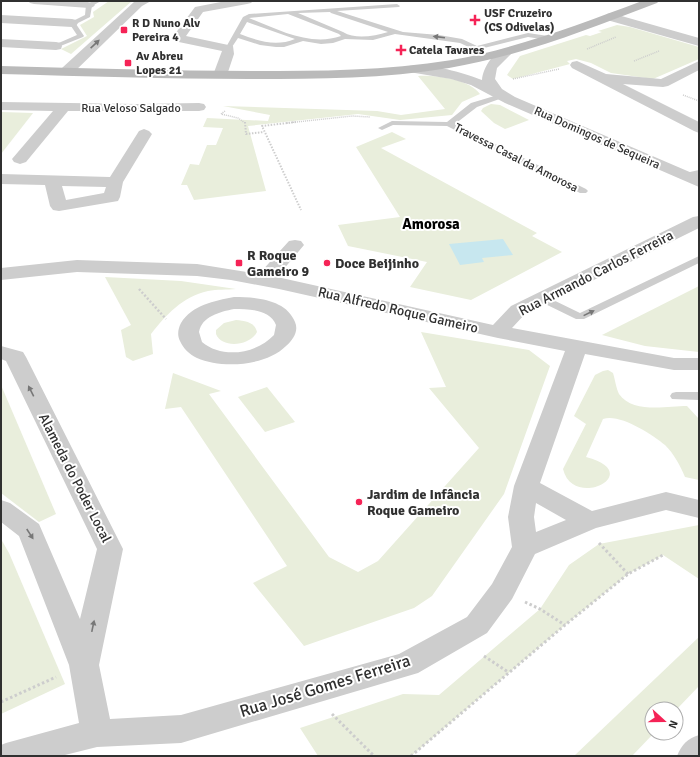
<svg xmlns="http://www.w3.org/2000/svg" width="700" height="757" font-family="Signika,sans-serif">
<style>
.green{fill:#e9eedc}
.water{fill:#c7e7ef}
.lines{fill:none;stroke-linecap:round;stroke-linejoin:round}
.path-far3{stroke:#cdcdcd;stroke-width:1.5;stroke-dasharray:1 1;stroke-linecap:butt}
.path-far2{stroke:#cdcdcd;stroke-width:2;stroke-dasharray:1.5 1.5;stroke-linecap:butt}
.path-far1{stroke:#cdcdcd;stroke-width:2.5;stroke-dasharray:2 2;stroke-linecap:butt}
.path{stroke:#cdcdcd;stroke-width:3;stroke-dasharray:2.5 2.5;stroke-linecap:butt}
.service{fill:#cdcdcd;fill-rule:evenodd}
.minor{fill:#cdcdcd;fill-rule:evenodd}
.secondary{fill:#bababa;fill-rule:evenodd}
.oneway{fill:#777}
.poi-dot{fill:#f52356;stroke:#fff;stroke-width:1.5}
.labels{text-anchor:middle;dominant-baseline:central;stroke-width:4;stroke-linejoin:round;paint-order:stroke}
.far-poi-label{font-size:12px;font-weight:bold;fill:#303030;stroke:#fff;text-anchor:start}
.far-street-label{font-size:12px;fill:#303030;stroke:#fff}
.poi-label{font-size:14px;font-weight:bold;fill:#303030;stroke:#fff;text-anchor:start}
.street-label{font-size:14px;fill:#303030;stroke:#fff}
.neighbourhood-label{font-size:15px;font-weight:bold;fill:#000;stroke:#fff}
.near-street-label{font-size:17px;fill:#303030;stroke:#fff}
</style>
<rect width="100%" height="100%" fill="#fff"/>
<!-- green -->
<g class="green">
<path d="M 109,1 L 132,1 L 71,54 L 61,49 L 87,36 L 80,25 L 94,17 L 93,12 Z"/>
<path d="M 617,25 L 630,27 L 699,47 L 699,59 L 653,79 L 611,73 L 591,63 L 576,59 L 567,61 L 570,64 L 513,79 L 507,75 L 520,56 L 586,35 L 590,36 L 602,32 L 598,31 Z"/>
<path d="M 418,76 C 435,75 469,79 480,94 L 462,102 L 452,115 L 400,120 L 358,114 L 248,126 L 266,191 L 194,200 L 187,185 L 181,185 L 190,164 L 199,165 L 207,145 L 216,145 L 223,128 L 203,127 L 207,118 L 268,121 L 270,115 L 223,106 L 377,111 L 401,115 L 445,109 Z"/>
<path d="M 491,104 L 500,105 L 529,120 L 505,129 L 494,123 L 481,111 L 483,108 Z"/>
<path d="M 1,112 L 33,113 L 1,154 Z"/>
<path d="M 392,132 L 406,139 L 381,148 L 537,233 L 532,236 L 562,252 L 471,300 L 410,287 L 427,262 L 348,246 L 338,225 L 400,217 L 356,147 Z"/>
<path d="M 105,277 L 181,281 L 236,289 C 227,290 217,289 208,291 C 182,297 166,315 151,334 L 153,354 L 133,361 L 126,357 L 121,330 L 131,325 Z"/>
<path d="M 699,286 L 699,352 L 645,346 L 602,335 Z"/>
<path d="M 236,320 C 245,321 255,322 257,332 C 250,346 222,349 216,334 L 216,330 L 224,323 Z"/>
<path d="M 421,332 L 529,350 L 550,366 L 504,494 L 432,596 L 414,608 L 304,646 L 253,583 L 287,566 L 181,407 L 165,409 L 173,373 L 221,391 L 209,394 L 329,557 L 358,572 L 378,561 L 479,448 L 429,388 L 446,387 Z"/>
<path d="M 608,370 L 613,373 C 615,379 616,388 619,394 C 633,414 667,406 687,406 L 699,419 L 699,480 L 685,477 C 680,465 674,454 665,445 C 652,434 619,413 603,419 L 586,457 C 647,473 573,511 563,469 L 586,424 L 574,416 L 595,375 L 603,371 Z"/>
<path d="M 1,385 L 56,514 L 39,522 L 1,493 Z"/>
<path d="M 267,387 L 295,422 L 265,432 L 238,397 Z"/>
<path d="M 699,525 L 699,579 L 663,555 L 628,574 L 565,625 L 411,756 L 318,756 L 300,728 L 403,694 L 439,695 L 540,609 L 569,565 L 599,544 Z"/>
<path d="M 1,539 L 9,553 L 65,684 L 1,714 Z"/>
<path d="M 699,637 L 699,686 L 676,710 L 676,709 L 652,709 L 652,733 L 654,733 L 632,756 L 574,756 Z"/>
</g>
<!-- water -->
<path class="water" d="M 503,239 L 513,255 L 482,258 L 484,262 L 460,265 L 449,244 Z"/>
<g class="lines">
<!-- path-far3 -->
<g class="path-far3">
<path d="M 587,49 L 616,37"/>
<path d="M 634,61 L 659,51"/>
<path d="M 513,79 L 559,69"/>
<path d="M 683,95 L 699,101"/>
<path d="M 225,111 L 221,114 L 238,118 L 245,123"/>
<path d="M 287,123 L 352,116 L 370,117"/>
</g>
<!-- path-far2 -->
<g class="path-far2">
<path d="M 245,122 L 246,134 L 264,132"/>
<path d="M 296,122 L 262,126 L 301,210"/>
</g>
<!-- path-far1 -->
<path class="path-far1" d="M 139,289 L 166,319"/>
<!-- path -->
<g class="path">
<path d="M 599,543 L 628,574"/>
<path d="M 525,602 L 540,609 L 565,625"/>
<path d="M 484,656 L 508,672"/>
<path d="M 1,702 L 56,677"/>
<path d="M 332,714 L 374,756"/>
<path d="M 411,756 L 565,625 L 628,574 L 663,555"/>
</g>
<!-- service -->
<g class="service">
<path d="M 93,1 L 101,1 L 92,6 L 90,17 L 76,24 L 84,36 L 83,37 L 58,47 L 54,47 L 54,45 L 77,35 L 69,23 L 85,15 L 86,5 Z"/>
<path d="M 397,4 L 400,6 L 399,7 L 337,11 L 403,32 L 439,35 L 462,39 L 477,46 L 528,33 L 548,36 L 551,38 L 548,40 L 528,37 L 480,49 L 480,54 L 476,56 L 472,54 L 473,49 L 460,43 L 395,34 L 373,40 L 345,39 L 333,43 L 321,44 L 303,41 L 284,47 L 276,47 L 260,45 L 238,38 L 230,50 L 225,49 L 243,17 L 249,14 ZM 330,12 L 331,13 L 388,32 C 374,36 356,40 343,32 L 298,13 ZM 288,14 L 339,34 L 341,36 C 310,47 277,29 249,18 ZM 247,22 L 295,39 C 276,47 258,41 240,34 Z"/>
<path d="M 501,94 L 507,94 L 508,96 L 477,107 L 455,124 L 586,189 L 588,191 L 586,193 L 580,193 L 447,126 L 393,125 L 382,130 L 378,128 L 392,121 L 447,122 L 471,103 Z"/>
<path d="M 699,170 L 699,176 L 684,179 L 680,176 L 681,174 Z"/>
<path d="M 699,256 L 699,263 L 584,319 L 576,319 L 537,300 L 536,298 L 541,295 L 545,296 L 580,313 Z"/>
<path d="M 676,392 L 699,392 L 699,400 L 672,399 L 670,396 L 672,393 Z"/>
</g>
<!-- minor -->
<g class="minor">
<path d="M 28,1 L 82,1 L 93,3 L 95,5 L 93,7 L 89,8 L 34,4 L 30,3 Z"/>
<path d="M 151,1 L 142,6 L 72,74 L 62,74 L 60,71 L 62,68 L 134,2 Z"/>
<path d="M 226,1 L 253,1 L 251,3 L 247,4 L 203,12 L 186,36 L 233,46 L 234,54 L 227,75 L 225,78 L 215,78 L 213,75 L 222,51 L 174,41 L 172,38 L 195,7 Z"/>
<path d="M 611,13 L 699,38 L 699,46 L 607,20 L 605,17 L 607,14 Z"/>
<path d="M 1,15 L 72,19 L 76,20 L 78,23 L 76,26 L 72,27 L 1,23 Z"/>
<path d="M 1,39 L 56,42 L 61,43 L 62,46 L 61,49 L 56,50 L 1,47 Z"/>
<path d="M 507,48 L 512,49 L 513,52 L 497,68 L 495,79 L 502,89 L 515,97 L 699,176 L 699,187 L 505,103 L 471,85 L 451,79 L 409,72 L 407,69 L 409,66 C 426,62 465,73 482,80 C 483,67 494,51 507,48 Z"/>
<path d="M 577,61 L 606,74 L 661,79 L 699,61 L 699,70 L 668,86 L 663,87 L 623,84 L 699,122 L 699,133 L 694,131 L 572,68 L 570,65 L 572,62 Z"/>
<path d="M 1,102 L 137,104 L 199,103 L 204,104 L 206,107 L 204,110 L 199,111 L 68,111 L 26,162 L 20,164 L 14,162 L 12,159 L 53,111 L 1,110 Z"/>
<path d="M 144,129 L 149,131 L 152,134 L 123,182 L 120,197 L 118,201 L 59,211 L 53,210 L 50,206 L 45,185 L 1,184 L 1,174 L 110,177 L 139,131 ZM 62,186 L 106,187 L 104,193 L 66,200 Z"/>
<path d="M 699,216 L 699,228 L 525,314 L 512,328 L 674,358 L 699,358 L 699,370 L 674,370 L 585,354 L 540,483 L 592,511 L 666,492 L 699,500 L 699,518 L 666,510 L 596,528 L 535,554 L 512,599 L 487,633 L 418,673 L 181,743 L 97,747 L 61,756 L 1,756 L 1,745 L 6,743 L 79,723 L 69,665 L 19,536 L 1,522 L 1,500 L 10,503 L 39,524 L 80,619 L 97,549 L 6,361 L 1,359 L 1,346 L 23,352 L 26,357 L 123,549 L 99,665 L 110,719 L 181,715 L 399,654 L 467,617 L 492,584 L 512,547 L 508,517 L 514,486 L 565,351 L 498,338 L 279,289 L 231,280 L 197,276 L 77,272 L 1,280 L 1,268 L 77,260 L 197,264 L 259,274 L 289,241 L 295,240 L 301,241 L 304,245 L 277,277 L 493,325 L 511,306 L 693,217 ZM 536,503 L 566,520 L 536,532 L 534,517 Z"/>
<path d="M 234,297 C 255,297 286,299 295,322 C 299,331 293,340 286,346 C 266,366 222,369 197,358 C 189,354 183,348 180,341 C 177,335 178,329 181,323 C 192,305 214,301 234,297 ZM 234,309 C 248,309 270,309 276,325 L 274,335 C 256,354 222,359 202,342 L 199,332 C 202,316 220,312 234,309 Z"/>
<path d="M 699,735 L 699,756 L 677,756 C 682,744 687,739 699,735 Z"/>
</g>
<!-- secondary -->
<path class="secondary" d="M 642,1 L 659,1 L 657,3 C 589,29 521,56 449,68 C 383,79 316,79 249,79 C 166,79 84,76 1,74 L 1,66 C 85,68 169,71 253,71 C 319,71 386,71 452,60 C 518,48 580,24 642,1 Z"/>
</g>
<!-- one-way arrows -->
<defs><path id="oneway-solid" d="M-6-.8H1V-3.2L6.5 0L1 3.2V.8H-6Z"/></defs>
<g class="oneway">
<use href="#oneway-solid" transform="translate(439 37) rotate(-173)"/>
<use href="#oneway-solid" transform="translate(95 44) rotate(-43)"/>
<use href="#oneway-solid" transform="translate(589 313) rotate(-26)"/>
<use href="#oneway-solid" transform="translate(31 391) rotate(-117)"/>
<use href="#oneway-solid" transform="translate(30 534) rotate(57)"/>
<use href="#oneway-solid" transform="translate(93 626) rotate(-78)"/>
</g>
<!-- markers -->
<g class="poi-dot">
<path d="M473 14h4v4h4v4h-4v4h-4v-4h-4v-4h4z"/>
<rect x="120" y="26" width="8" height="8" rx="2"/>
<path d="M399 44h4v4h4v4h-4v4h-4v-4h-4v-4h4z"/>
<rect x="124" y="59" width="8" height="8" rx="2"/>
<rect x="235" y="259" width="8" height="8" rx="2"/>
<circle cx="327" cy="263" r="4"/>
<circle cx="359" cy="502" r="4"/>
</g>
<g class="labels">
<!-- far-poi labels -->
<g class="far-poi-label">
<text x="484" y="13">USF Cruzeiro<tspan x="484" dy="14">(CS Odivelas)</tspan></text>
<text x="132" y="23">R D Nuno Alv<tspan x="132" dy="14">Pereira 4</tspan></text>
<text x="409" y="50">Catela Tavares</text>
<text x="136" y="56">Av Abreu<tspan x="136" dy="14">Lopes 21</tspan></text>
</g>
<!-- far-street labels -->
<g class="far-street-label">
<text x="131" y="108">Rua Veloso Salgado</text>
<text transform="translate(597 138) rotate(24)">Rua Domingos de Sequeira</text>
<text transform="translate(516 158) rotate(27)">Travessa Casal da Amorosa</text>
</g>
<!-- poi labels -->
<g class="poi-label">
<text x="247" y="255">R Roque<tspan x="247" dy="16">Gameiro 9</tspan></text>
<text x="335" y="263">Doce Beijinho</text>
<text x="367" y="494">Jardim de Infância<tspan x="367" dy="16">Roque Gameiro</tspan></text>
</g>
<!-- street labels -->
<g class="street-label">
<text transform="translate(596 273) rotate(-27)">Rua Armando Carlos Ferreira</text>
<text transform="translate(398 310) rotate(13)">Rua Alfredo Roque Gameiro</text>
<text transform="translate(75 478) rotate(63)">Alameda do Poder Local</text>
</g>
<!-- neighbourhood labels -->
<g class="neighbourhood-label">
<text x="431" y="224">Amorosa</text>
</g>
<!-- near-street labels -->
<g class="near-street-label">
<text transform="translate(325 686) rotate(-17)">Rua José Gomes Ferreira</text>
</g>
</g>
<!-- border -->
<rect width="700" height="757" fill="none" stroke="#303030" stroke-width="4"/>
<!-- north arrow -->
<g transform="translate(664 721) rotate(111)"><circle r="19" fill="#ffffff" stroke="#acacac"/>
<path d="M0-3L7 15L0 10L-7 15Z" fill="#f52356"/>
<text y="-6" font-size="11" font-weight="bold" text-anchor="middle" fill="#303030">N</text>
</g>
</svg>
